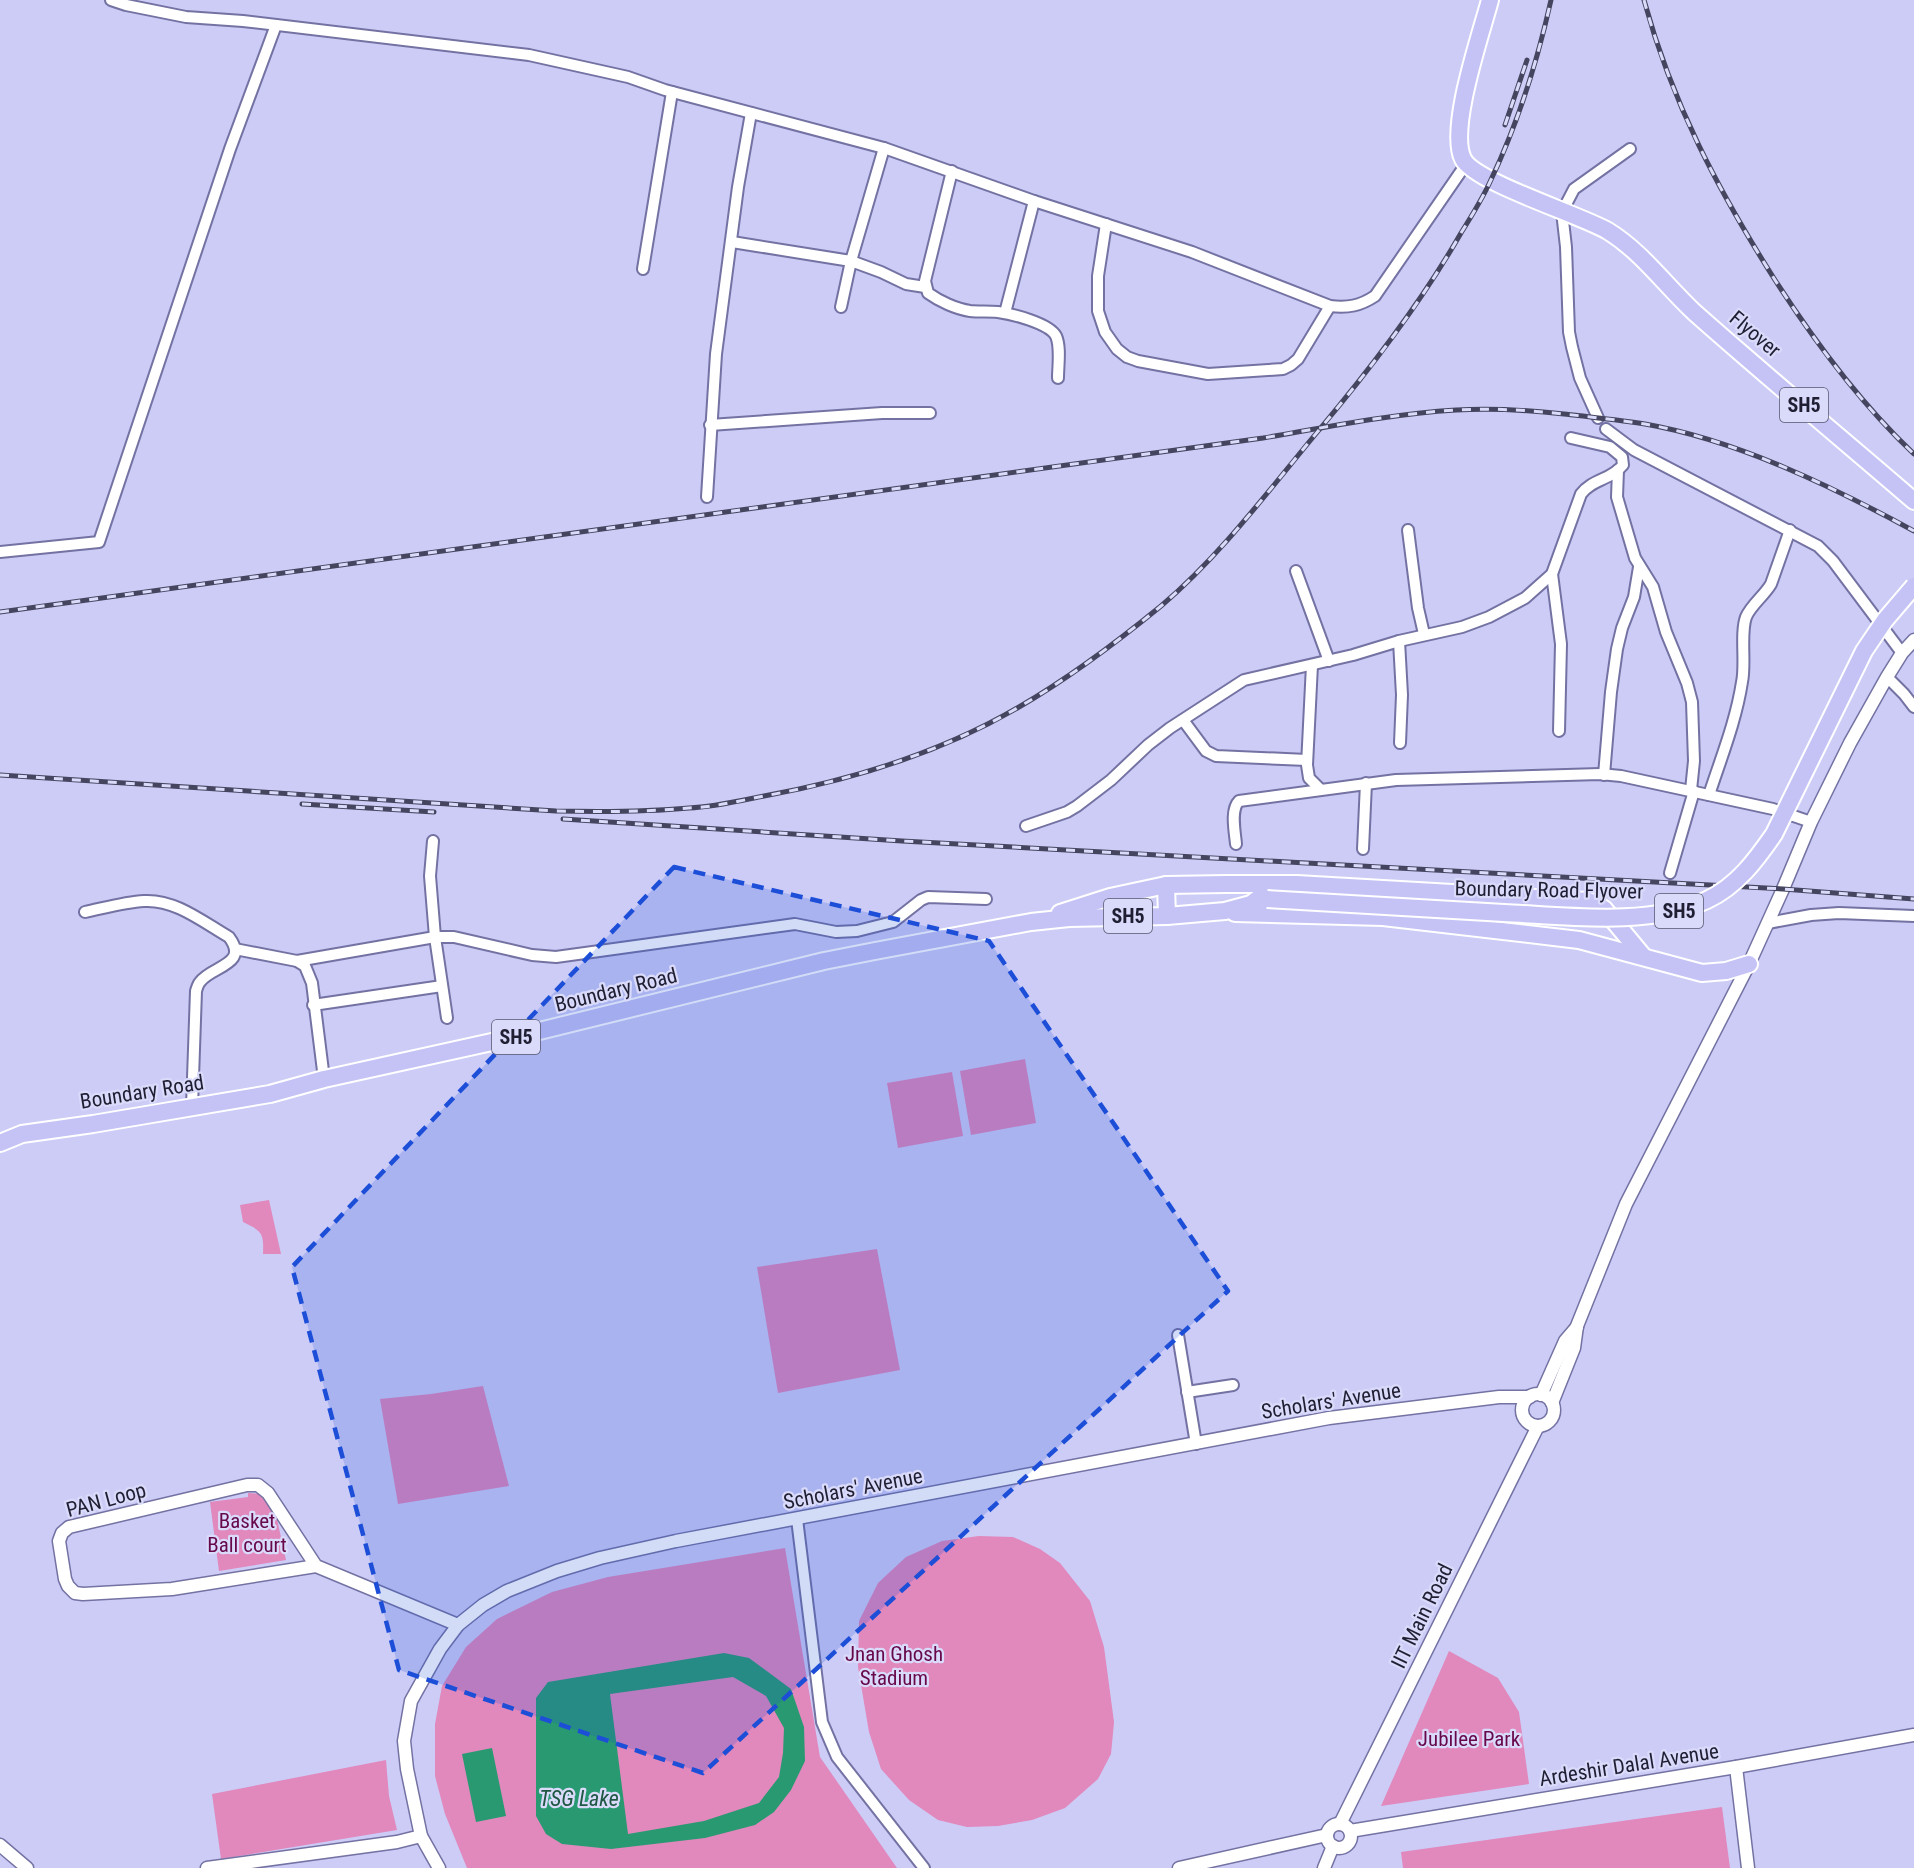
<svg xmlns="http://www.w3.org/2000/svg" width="1914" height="1868" font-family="'Roboto Condensed',sans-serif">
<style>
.green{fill:#e188bc}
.water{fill:#289971;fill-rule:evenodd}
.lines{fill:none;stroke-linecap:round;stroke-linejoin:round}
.minor-casing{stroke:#7372a2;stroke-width:14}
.tertiary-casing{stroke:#7372a2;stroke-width:15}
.primary-casing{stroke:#fff;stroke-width:20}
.minor{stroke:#fff;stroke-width:10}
.tertiary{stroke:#fff;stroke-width:12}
.primary{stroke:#c5c3f6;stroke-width:16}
.rail-casing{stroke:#46455f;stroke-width:5}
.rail{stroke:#dadbfb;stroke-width:3;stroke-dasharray:9;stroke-linecap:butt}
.primary-bridge-casing{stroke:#fff;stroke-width:20;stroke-linecap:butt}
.primary-bridge{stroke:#c5c3f6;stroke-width:16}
.marked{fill:#1d4ed8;fill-opacity:0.2;stroke:#1d4ed8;stroke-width:4.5;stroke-dasharray:12 8;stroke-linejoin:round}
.labels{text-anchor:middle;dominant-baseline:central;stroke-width:4.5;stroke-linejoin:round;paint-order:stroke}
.shield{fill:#dadbfb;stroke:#57576e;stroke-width:1.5}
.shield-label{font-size:20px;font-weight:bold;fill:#1f1e32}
.street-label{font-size:21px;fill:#1f1e32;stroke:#dadbfb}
.park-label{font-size:21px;fill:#67084a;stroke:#dadbfb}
.water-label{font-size:22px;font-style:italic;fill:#205843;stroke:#dadbfb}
</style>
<rect width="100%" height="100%" fill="#ccccf7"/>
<!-- green -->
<g class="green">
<path d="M 1025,1059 L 1036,1123 L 971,1135 L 960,1071 Z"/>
<path d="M 952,1072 L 963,1136 L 898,1148 L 887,1083 Z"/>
<path d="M 269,1200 L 281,1254 L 263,1254 C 264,1233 262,1231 243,1222 L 240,1205 Z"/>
<path d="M 877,1249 L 900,1370 L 778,1393 L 757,1267 Z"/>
<path d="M 483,1386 L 509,1486 L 398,1504 L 380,1399 L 431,1394 Z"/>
<path d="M 248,1493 L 263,1494 L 275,1510 L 286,1560 L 219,1571 L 210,1502 L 248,1497 Z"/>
<path d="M 979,1536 L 1013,1537 L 1040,1549 L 1060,1563 L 1090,1601 L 1104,1647 L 1114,1722 L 1111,1754 L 1098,1779 L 1065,1808 L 1032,1820 L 998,1826 L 967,1827 L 938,1820 L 909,1800 L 881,1769 L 869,1732 L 858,1667 L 859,1621 L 878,1583 L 906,1557 L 942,1541 Z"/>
<path d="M 785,1548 L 820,1757 L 897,1868 L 467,1868 L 445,1814 L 435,1776 L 435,1724 L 442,1686 L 466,1647 L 497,1619 L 552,1592 L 608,1577 Z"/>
<path d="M 1449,1651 L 1498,1678 L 1519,1712 L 1529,1784 L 1381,1806 Z"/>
<path d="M 386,1760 L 389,1796 L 397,1830 L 221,1859 L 212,1794 Z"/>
<path d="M 1722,1807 L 1730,1868 L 1403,1868 L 1401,1852 Z"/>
</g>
<!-- water -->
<g class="water">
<path d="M 724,1653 L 749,1658 L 791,1689 L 804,1727 L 805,1761 L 791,1790 L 774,1812 L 755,1825 L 705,1838 L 611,1849 L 562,1844 L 546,1834 L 536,1816 L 536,1698 L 548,1682 ZM 733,1677 L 766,1696 L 784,1728 L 783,1753 L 779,1777 L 759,1803 L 704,1821 L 628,1834 L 610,1694 Z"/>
<path d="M 492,1748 L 506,1816 L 476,1822 L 462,1754 Z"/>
</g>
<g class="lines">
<defs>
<g id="minor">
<path d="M 111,0 L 126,5 L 186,17 L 243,21 L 529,55 L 628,77 L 665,90 L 884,148 L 1034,201 L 1192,252 L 1330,306 C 1348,308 1360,306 1375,296 L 1466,164"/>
<path d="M 952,171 L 925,281 L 928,293 C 939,301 956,309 970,311 C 979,312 988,311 998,312 C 1012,314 1049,323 1056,336 C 1061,347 1058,366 1058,378"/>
<path d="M 1106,224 L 1098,276 L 1098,311 L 1105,332 L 1117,349 L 1127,357 L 1138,361 L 1208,374 L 1283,369 L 1291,365 L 1298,359 L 1330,306"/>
<path d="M 732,242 L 851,261 L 881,272 L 906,284 L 925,287"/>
<path d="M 643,269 L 672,92"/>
<path d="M 841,307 L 851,261 L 884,148"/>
<path d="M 1005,313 L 1034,201"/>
<path d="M 1598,418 L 1580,378 L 1572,347 L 1569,332 L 1566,247 L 1562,212 L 1574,189 L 1630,149"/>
<path d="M 710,425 L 882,413 L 930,413"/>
<path d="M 1606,429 L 1634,450 L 1818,546 L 1833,561 L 1902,653"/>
<path d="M 1618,470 L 1617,497 L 1635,558 L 1653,587 L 1666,632 L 1687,683 L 1692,702 L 1694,761 L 1691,790"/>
<path d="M 707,497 L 716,354 L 738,187 L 751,113"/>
<path d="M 1408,530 L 1418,608 L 1424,634"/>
<path d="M 0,552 L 99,542 L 230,149 L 276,25"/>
<path d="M 1296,571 L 1329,661"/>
<path d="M 1552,574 L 1561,644 L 1559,731"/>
<path d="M 1399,641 L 1402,695 L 1400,743"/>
<path d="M 1312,665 L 1307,765 L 1309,778 L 1320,789"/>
<path d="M 1887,677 L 1904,694 L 1914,707"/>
<path d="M 1183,720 L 1206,751 L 1216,756 L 1307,760"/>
<path d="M 1604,775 L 1611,692 L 1617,649 L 1622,628 L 1634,597 L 1639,567"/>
<path d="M 1709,795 C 1721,758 1736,721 1742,682 C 1746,664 1740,633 1746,617 C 1751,605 1764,596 1771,584 L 1790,530"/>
<path d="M 1026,826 L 1067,812 L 1077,806 L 1111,780 L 1148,745 L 1170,728 L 1244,680 L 1353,655 L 1399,641 L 1462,627 L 1489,617 L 1525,598 L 1552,574 L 1581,494 C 1592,479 1611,480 1623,465 L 1622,457 L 1610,447 L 1571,438"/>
<path d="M 433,841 L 430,876 L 435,937 L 447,1018"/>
<path d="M 1236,844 C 1235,832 1230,810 1239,801 L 1396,780 L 1600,774 L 1621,776 L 1773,809 L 1811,822"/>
<path d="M 1363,849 L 1366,783"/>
<path d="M 1670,873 L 1694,791"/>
<path d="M 85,912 C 104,908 125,902 144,901 C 175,899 203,922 229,937 C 250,965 211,966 200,982 C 198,984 197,988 196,991 L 192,1107"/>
<path d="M 1768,923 L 1811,915 L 1839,913 L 1914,916"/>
<path d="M 235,949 L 297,961 L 305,966 L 312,983 L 324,1079"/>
<path d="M 297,961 L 435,937 L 454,937 L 532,955 L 556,957 L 795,924 L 836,932 L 857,931 L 893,922 L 921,900 L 928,897 L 986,899"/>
<path d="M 313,1005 L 442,986"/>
<path d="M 1178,1335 L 1196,1444"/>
<path d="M 1187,1392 L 1233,1385"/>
<path d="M 797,1519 L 822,1722 L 837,1757 L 924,1868"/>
</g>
<g id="tertiary">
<circle cx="1538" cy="1410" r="16"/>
<path d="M 1541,1395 L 1565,1341 L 1577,1327"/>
<path d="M 1552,1403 L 1574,1348 L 1577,1326 L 1626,1204 L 1749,964 L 1783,889 L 1811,822 L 1850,743 L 1887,677 L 1902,653 L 1914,640"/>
<path d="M 316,1566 L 172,1589 L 83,1594 L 75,1593 L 68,1586 L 65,1579 L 59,1541 L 62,1533 L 69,1527 L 247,1485 L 258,1485 L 268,1493 L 316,1566 L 458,1625"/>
<path d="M 1736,1767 L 1748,1868"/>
<circle cx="1339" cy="1836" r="12"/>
<path d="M 1340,1824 L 1538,1426"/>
<path d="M 1350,1831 L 1736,1767 L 1914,1735"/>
<path d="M 0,1845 L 27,1868"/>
<path d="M 207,1868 L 397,1842 L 421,1836"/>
<path d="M 439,1868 L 421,1836 L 407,1769 L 404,1741 L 411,1701 L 440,1649 L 458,1625 L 483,1605 L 507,1591 L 557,1571 L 600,1558 L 676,1541 L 1329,1418 L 1499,1397 L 1530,1397"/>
<path d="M 1179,1868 L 1327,1835"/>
<path d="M 1324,1868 L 1333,1846"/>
</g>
<g id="primary">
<path d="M 1490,0 C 1481,34 1448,129 1463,159 C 1474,182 1581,215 1608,231 C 1642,252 1665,285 1694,312 C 1766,376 1841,438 1914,501"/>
<path d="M 1166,885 L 1167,916"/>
<path d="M 1060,913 L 1110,897 L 1166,885 L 1226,884 L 1297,884 L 1588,901 L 1596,904 L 1604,909 L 1643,956"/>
<path d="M 1235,913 L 1383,917 L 1579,940 L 1702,973 L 1726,971 L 1749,964"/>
<path d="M 0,1143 L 22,1134 L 93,1124 L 270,1094 L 324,1079 L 519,1036 L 824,961 L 875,951 L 1031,922 L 1069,918 L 1167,916 L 1225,911 L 1251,904 L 1259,898"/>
</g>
</defs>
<!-- minor casing -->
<use href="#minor" class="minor-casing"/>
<!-- tertiary casing -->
<use href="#tertiary" class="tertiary-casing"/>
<!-- primary casing -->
<use href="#primary" class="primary-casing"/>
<!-- minor -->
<use href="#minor" class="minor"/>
<!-- tertiary -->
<use href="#tertiary" class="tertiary"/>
<!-- primary -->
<use href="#primary" class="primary"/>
<defs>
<g id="rail">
<path d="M 1644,0 C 1672,103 1718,190 1775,280 C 1815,342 1860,403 1914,454"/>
<path d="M 1505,125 L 1527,60"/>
<path d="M 0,612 L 1263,438 C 1327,427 1391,414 1456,410 C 1492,408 1528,410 1564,414 C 1591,417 1619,420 1645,424 C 1737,440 1833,487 1914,531"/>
<path d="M 0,775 L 556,811 C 601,812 645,812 689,808 C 714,807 739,801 764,796 C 852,780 942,752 1019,707 C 1069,678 1117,642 1161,606 C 1221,555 1269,490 1319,430 C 1371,368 1421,303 1461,233 C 1471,217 1481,201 1489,184 C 1517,126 1537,63 1551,0"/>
<path d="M 302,804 L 434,812"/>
<path d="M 563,819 L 902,841 L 1783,889 L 1914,899"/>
</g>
</defs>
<!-- rail casing -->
<use href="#rail" class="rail-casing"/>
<!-- rail -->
<use href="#rail" class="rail"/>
<defs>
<path id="primary-bridge" d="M 1267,899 C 1346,904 1425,909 1504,913 C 1567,916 1649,927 1707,900 C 1737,886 1756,860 1774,834 L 1864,651 L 1885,620 L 1914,586"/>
</defs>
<!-- primary-bridge casing -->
<use href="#primary-bridge" class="primary-bridge-casing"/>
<!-- primary-bridge -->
<use href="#primary-bridge" class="primary-bridge"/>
</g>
<!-- marked area -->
<path class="marked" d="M 674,867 L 989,941 L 1228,1291 L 703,1773 L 399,1670 L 292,1267 Z"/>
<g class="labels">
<!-- shield labels -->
<g class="shield">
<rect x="1780" y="388" width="48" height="34" rx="4.5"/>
<rect x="1655" y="894" width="48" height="34" rx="4.5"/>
<rect x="1104" y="899" width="48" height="34" rx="4.5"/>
<rect x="492" y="1020" width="48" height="34" rx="4.5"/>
</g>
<g class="shield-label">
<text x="1804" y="405">SH5</text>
<text x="1679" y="911">SH5</text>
<text x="1128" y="916">SH5</text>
<text x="516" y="1037">SH5</text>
</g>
<!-- street labels -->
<g class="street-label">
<text transform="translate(1755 334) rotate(40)">Flyover</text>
<text transform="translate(1549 890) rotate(1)">Boundary Road Flyover</text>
<text transform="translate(616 990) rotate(-14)">Boundary Road</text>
<text transform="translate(142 1092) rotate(-9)">Boundary Road</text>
<text transform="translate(1331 1401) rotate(-9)">Scholars' Avenue</text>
<text transform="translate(853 1489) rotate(-11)">Scholars' Avenue</text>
<text transform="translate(106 1500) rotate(-15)">PAN Loop</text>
<text transform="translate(1422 1616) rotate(-64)">IIT Main Road</text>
<text transform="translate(1629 1765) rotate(-9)">Ardeshir Dalal Avenue</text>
</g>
<!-- park labels -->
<g class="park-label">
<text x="247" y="1521">Basket<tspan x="247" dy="24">Ball court</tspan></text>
<text x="894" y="1654">Jnan Ghosh<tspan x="894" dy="24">Stadium</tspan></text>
<text x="1469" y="1739">Jubilee Park</text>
</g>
<!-- water labels -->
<g class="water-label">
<text x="579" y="1798">TSG Lake</text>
</g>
</g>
</svg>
